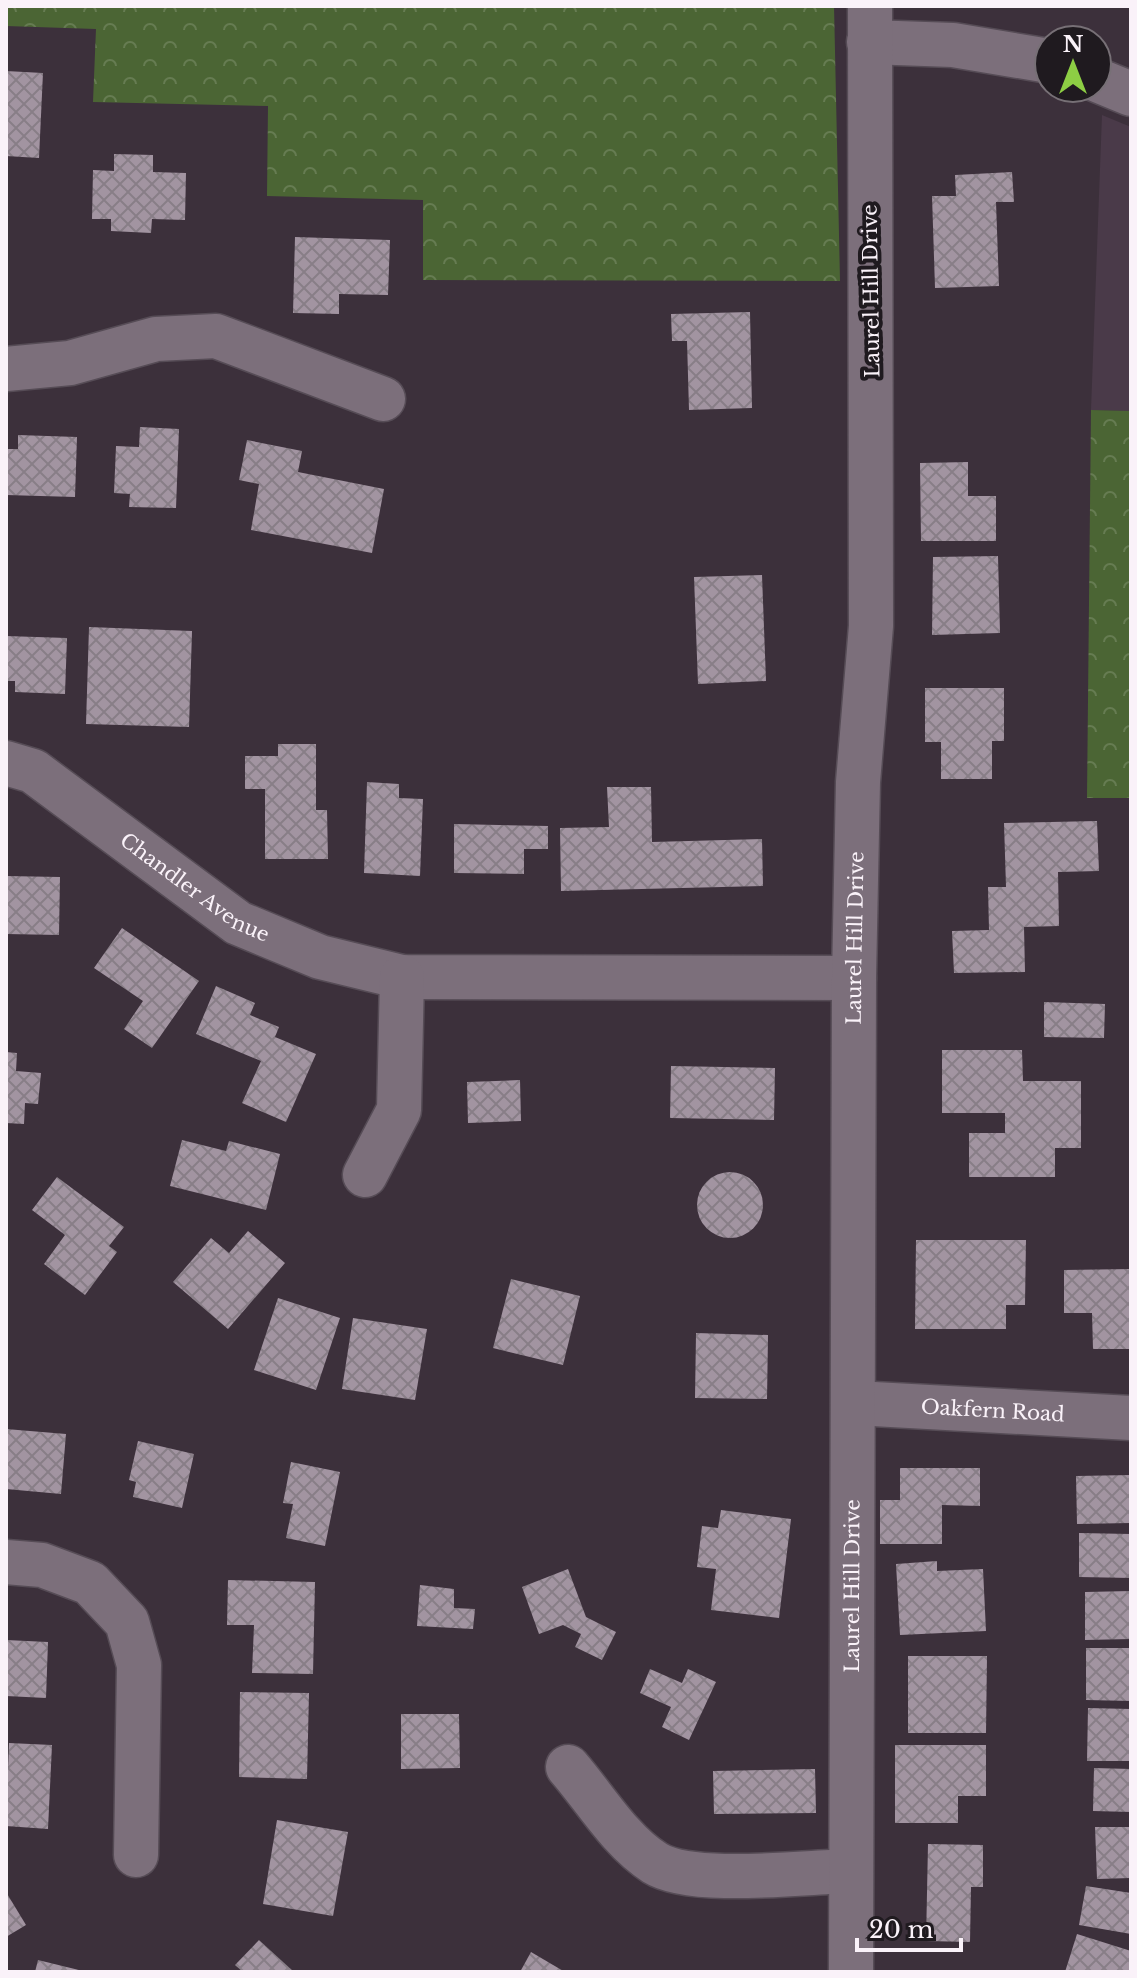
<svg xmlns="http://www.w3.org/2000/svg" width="1137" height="1978" font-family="'Libre Baskerville',serif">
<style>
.built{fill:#4a3a49}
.forest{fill:url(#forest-crowns)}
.building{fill:url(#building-cross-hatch)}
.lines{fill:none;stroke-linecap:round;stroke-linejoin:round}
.minor-casing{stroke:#564c56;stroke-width:47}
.minor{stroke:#7c6f7b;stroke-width:44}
.labels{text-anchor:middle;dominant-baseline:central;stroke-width:8;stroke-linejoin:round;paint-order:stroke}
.street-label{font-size:20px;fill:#faf2f9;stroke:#1f1a1f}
</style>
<defs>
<pattern id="forest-crowns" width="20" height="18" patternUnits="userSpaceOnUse" patternTransform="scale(2)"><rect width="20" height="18" fill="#4b6534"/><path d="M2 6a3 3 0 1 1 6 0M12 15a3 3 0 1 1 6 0" fill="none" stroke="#667c52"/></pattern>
<pattern id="building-cross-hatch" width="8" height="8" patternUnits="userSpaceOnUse" patternTransform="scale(2)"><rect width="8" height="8" fill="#a294a1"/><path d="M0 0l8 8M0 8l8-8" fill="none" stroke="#887e87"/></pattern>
</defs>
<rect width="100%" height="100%" fill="#3c303b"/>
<!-- built -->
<path class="built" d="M 1102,115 L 1131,127 L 1131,411 L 1091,410 Z"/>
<!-- forest -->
<g class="forest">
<path d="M 6,6 L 834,6 L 840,281 L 423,280 L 423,200 L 267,196 L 268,106 L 93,102 L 96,29 L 6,26 Z"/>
<path d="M 1091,410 L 1131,411 L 1131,798 L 1087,798 Z"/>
</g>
<!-- building -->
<g class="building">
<path d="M 6,71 L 43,73 L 39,158 L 6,156 Z"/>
<path d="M 114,154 L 153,155 L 153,172 L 186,173 L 185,220 L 152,219 L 151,233 L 111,231 L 111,219 L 92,219 L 93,170 L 114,171 Z"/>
<path d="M 1012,172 L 1014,202 L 996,202 L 999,286 L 935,288 L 932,196 L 956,196 L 955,175 Z"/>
<path d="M 295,237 L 390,240 L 388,295 L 339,294 L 339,314 L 293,313 Z"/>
<path d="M 750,312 L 752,408 L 689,410 L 687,341 L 672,341 L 671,314 Z"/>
<path d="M 140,427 L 179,429 L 176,508 L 129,507 L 130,494 L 114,493 L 116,446 L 139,447 Z"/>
<path d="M 18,435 L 77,437 L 75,497 L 6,495 L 6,449 L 18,449 Z"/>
<path d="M 247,440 L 302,451 L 298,472 L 384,489 L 372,553 L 251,530 L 259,484 L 239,480 Z"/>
<path d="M 968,462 L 968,496 L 996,496 L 996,541 L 921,541 L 920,463 Z"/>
<path d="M 998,556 L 1000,633 L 932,635 L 933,557 Z"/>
<path d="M 762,575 L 766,681 L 698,684 L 694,577 Z"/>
<path d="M 89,627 L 192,631 L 189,727 L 86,724 Z"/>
<path d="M 6,636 L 67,638 L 65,694 L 15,692 L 15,681 L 6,681 Z"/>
<path d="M 925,688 L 1004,688 L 1004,741 L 992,741 L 992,779 L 941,779 L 941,742 L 925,742 Z"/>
<path d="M 278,744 L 316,744 L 316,810 L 327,810 L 328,859 L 265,859 L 265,789 L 245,789 L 245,756 L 278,756 Z"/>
<path d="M 367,782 L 399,784 L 399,798 L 423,799 L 420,876 L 364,873 Z"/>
<path d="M 607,787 L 651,787 L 652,842 L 762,839 L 763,886 L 561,891 L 560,828 L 609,827 Z"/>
<path d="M 1097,821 L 1099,871 L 1058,872 L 1059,926 L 1024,927 L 1025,972 L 954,973 L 952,931 L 989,930 L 988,887 L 1006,887 L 1004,823 Z"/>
<path d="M 454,824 L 548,826 L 548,849 L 524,849 L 524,874 L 454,873 Z"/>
<path d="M 6,876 L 60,877 L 59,935 L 6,934 Z"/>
<path d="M 122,928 L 199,981 L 152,1048 L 124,1029 L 143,1001 L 94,968 Z"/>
<path d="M 216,986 L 255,1003 L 250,1015 L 279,1027 L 275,1037 L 316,1054 L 286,1122 L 242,1103 L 261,1061 L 196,1034 Z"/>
<path d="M 1044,1002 L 1105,1004 L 1104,1038 L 1044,1037 Z"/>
<path d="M 942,1050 L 1022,1050 L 1023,1081 L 1081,1081 L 1081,1148 L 1055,1148 L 1055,1177 L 969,1177 L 969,1133 L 1005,1133 L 1005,1113 L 942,1113 Z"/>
<path d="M 6,1052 L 17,1053 L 16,1071 L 41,1073 L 38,1104 L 25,1103 L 24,1124 L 6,1123 Z"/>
<path d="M 671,1066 L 775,1068 L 774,1120 L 670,1118 Z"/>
<path d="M 520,1080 L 521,1121 L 468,1123 L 467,1082 Z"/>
<path d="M 182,1140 L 226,1151 L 229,1141 L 280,1154 L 266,1210 L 170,1186 Z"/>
<circle cx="730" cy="1205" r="33"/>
<path d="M 57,1177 L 124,1227 L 109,1246 L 117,1252 L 85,1295 L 44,1264 L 65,1235 L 32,1210 Z"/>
<path d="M 248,1231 L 285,1263 L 228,1329 L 173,1282 L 211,1238 L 229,1253 Z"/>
<path d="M 916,1240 L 1026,1240 L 1025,1305 L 1006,1305 L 1006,1329 L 915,1329 Z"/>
<path d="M 1131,1269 L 1131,1349 L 1093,1349 L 1092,1313 L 1064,1313 L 1064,1270 Z"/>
<path d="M 511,1279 L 580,1296 L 563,1365 L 493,1348 Z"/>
<path d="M 278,1298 L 340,1318 L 316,1390 L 254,1370 Z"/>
<path d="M 353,1318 L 427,1329 L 415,1400 L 342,1389 Z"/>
<path d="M 696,1333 L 768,1335 L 767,1399 L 695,1398 Z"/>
<path d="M 6,1429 L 66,1434 L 61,1494 L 6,1489 Z"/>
<path d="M 138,1441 L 194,1454 L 182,1508 L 133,1497 L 136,1482 L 129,1480 Z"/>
<path d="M 291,1462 L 340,1472 L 325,1546 L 286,1538 L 293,1504 L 283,1503 Z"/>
<path d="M 900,1468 L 980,1468 L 980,1506 L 942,1505 L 942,1544 L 880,1544 L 880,1500 L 900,1500 Z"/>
<path d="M 1131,1475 L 1131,1523 L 1077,1524 L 1076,1476 Z"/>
<path d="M 721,1510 L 791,1519 L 779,1618 L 711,1610 L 716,1569 L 697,1567 L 702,1526 L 718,1528 Z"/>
<path d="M 1079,1533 L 1131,1534 L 1131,1578 L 1079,1577 Z"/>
<path d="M 937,1561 L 937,1571 L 983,1569 L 986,1631 L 900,1635 L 896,1564 Z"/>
<path d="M 568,1569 L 586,1617 L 616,1632 L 602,1660 L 575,1647 L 581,1634 L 563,1625 L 539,1634 L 522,1587 Z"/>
<path d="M 228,1580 L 315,1582 L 313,1674 L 252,1673 L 254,1625 L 227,1625 Z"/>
<path d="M 420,1585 L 454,1589 L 454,1608 L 475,1609 L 473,1629 L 417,1626 Z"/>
<path d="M 1131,1591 L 1131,1639 L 1085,1640 L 1085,1592 Z"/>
<path d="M 6,1640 L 48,1642 L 46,1698 L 6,1696 Z"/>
<path d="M 1086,1648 L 1131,1648 L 1131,1701 L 1086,1700 Z"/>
<path d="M 908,1656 L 987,1656 L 986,1733 L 908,1733 Z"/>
<path d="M 650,1669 L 682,1683 L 688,1669 L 716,1682 L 689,1740 L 662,1727 L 671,1707 L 640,1693 Z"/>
<path d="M 240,1692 L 309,1693 L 307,1779 L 239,1777 Z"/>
<path d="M 1088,1708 L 1131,1709 L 1131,1761 L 1087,1761 Z"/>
<path d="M 401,1714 L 459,1714 L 460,1768 L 401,1769 Z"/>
<path d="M 9,1743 L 52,1745 L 48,1829 L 6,1826 Z"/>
<path d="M 895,1745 L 986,1745 L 986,1796 L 958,1796 L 958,1823 L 895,1823 Z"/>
<path d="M 1094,1768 L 1131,1769 L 1131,1812 L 1093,1811 Z"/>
<path d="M 815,1769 L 816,1813 L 714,1814 L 713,1771 Z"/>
<path d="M 277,1820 L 348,1832 L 333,1916 L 263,1904 Z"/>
<path d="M 1095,1827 L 1131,1827 L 1131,1878 L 1097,1879 Z"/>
<path d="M 928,1844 L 983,1845 L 983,1887 L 971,1887 L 970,1942 L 926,1941 Z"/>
<path d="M 1086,1886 L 1131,1893 L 1131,1934 L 1079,1925 Z"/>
<path d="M 6,1892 L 26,1925 L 6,1937 Z"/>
<path d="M 1077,1934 L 1131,1951 L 1131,1972 L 1065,1972 Z"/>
<path d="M 259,1940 L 294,1972 L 243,1972 L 235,1965 Z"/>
<path d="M 531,1952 L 565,1972 L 520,1972 Z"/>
<path d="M 38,1960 L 83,1971 L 83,1972 L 35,1972 Z"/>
</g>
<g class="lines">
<defs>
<g id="minor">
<path d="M 869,42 L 953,45 L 1049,61"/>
<path d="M 1097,80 L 1131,94"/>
<path d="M 6,369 L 70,363 L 156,339 L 216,336 L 383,399"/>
<path id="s1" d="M 6,763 L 33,771 L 238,923 L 320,957 L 402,977 L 854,978"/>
<path d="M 365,1175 L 399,1110 L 402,977"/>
<path id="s2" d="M 855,1403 L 1131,1418"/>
<path d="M 6,1562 L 42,1565 L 90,1583 L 127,1622 L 139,1665 L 136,1855"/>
<path d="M 568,1767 C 595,1798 620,1841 655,1863 C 692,1886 804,1872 850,1871"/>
<path id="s3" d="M 851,1972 L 854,978 L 858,782 L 871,626 L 870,6"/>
</g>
</defs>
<!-- minor casing -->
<use href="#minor" class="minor-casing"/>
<!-- minor -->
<use href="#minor" class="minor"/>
</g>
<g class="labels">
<!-- street labels -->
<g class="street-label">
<text transform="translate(871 291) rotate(-91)">Laurel Hill Drive</text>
<text stroke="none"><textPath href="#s1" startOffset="228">Chandler Avenue</textPath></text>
<text stroke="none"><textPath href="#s3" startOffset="1034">Laurel Hill Drive</textPath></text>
<text stroke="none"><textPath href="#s2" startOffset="138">Oakfern Road</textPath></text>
<text stroke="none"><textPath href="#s3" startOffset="386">Laurel Hill Drive</textPath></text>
</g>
</g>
<!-- border -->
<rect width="1137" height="1978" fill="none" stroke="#faf2f9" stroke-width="16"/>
<!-- north arrow -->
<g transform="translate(1073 64)"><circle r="38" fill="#1f1a1f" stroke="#777076" stroke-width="2"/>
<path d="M0-6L14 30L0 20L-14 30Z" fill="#8dce44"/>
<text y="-12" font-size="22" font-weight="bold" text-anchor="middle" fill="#faf2f9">N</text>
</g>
<!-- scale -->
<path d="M857 1938v12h104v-12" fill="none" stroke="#faf2f9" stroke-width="4"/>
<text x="869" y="1938" font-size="24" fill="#faf2f9" stroke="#1f1a1f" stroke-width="6" paint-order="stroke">20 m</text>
</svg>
